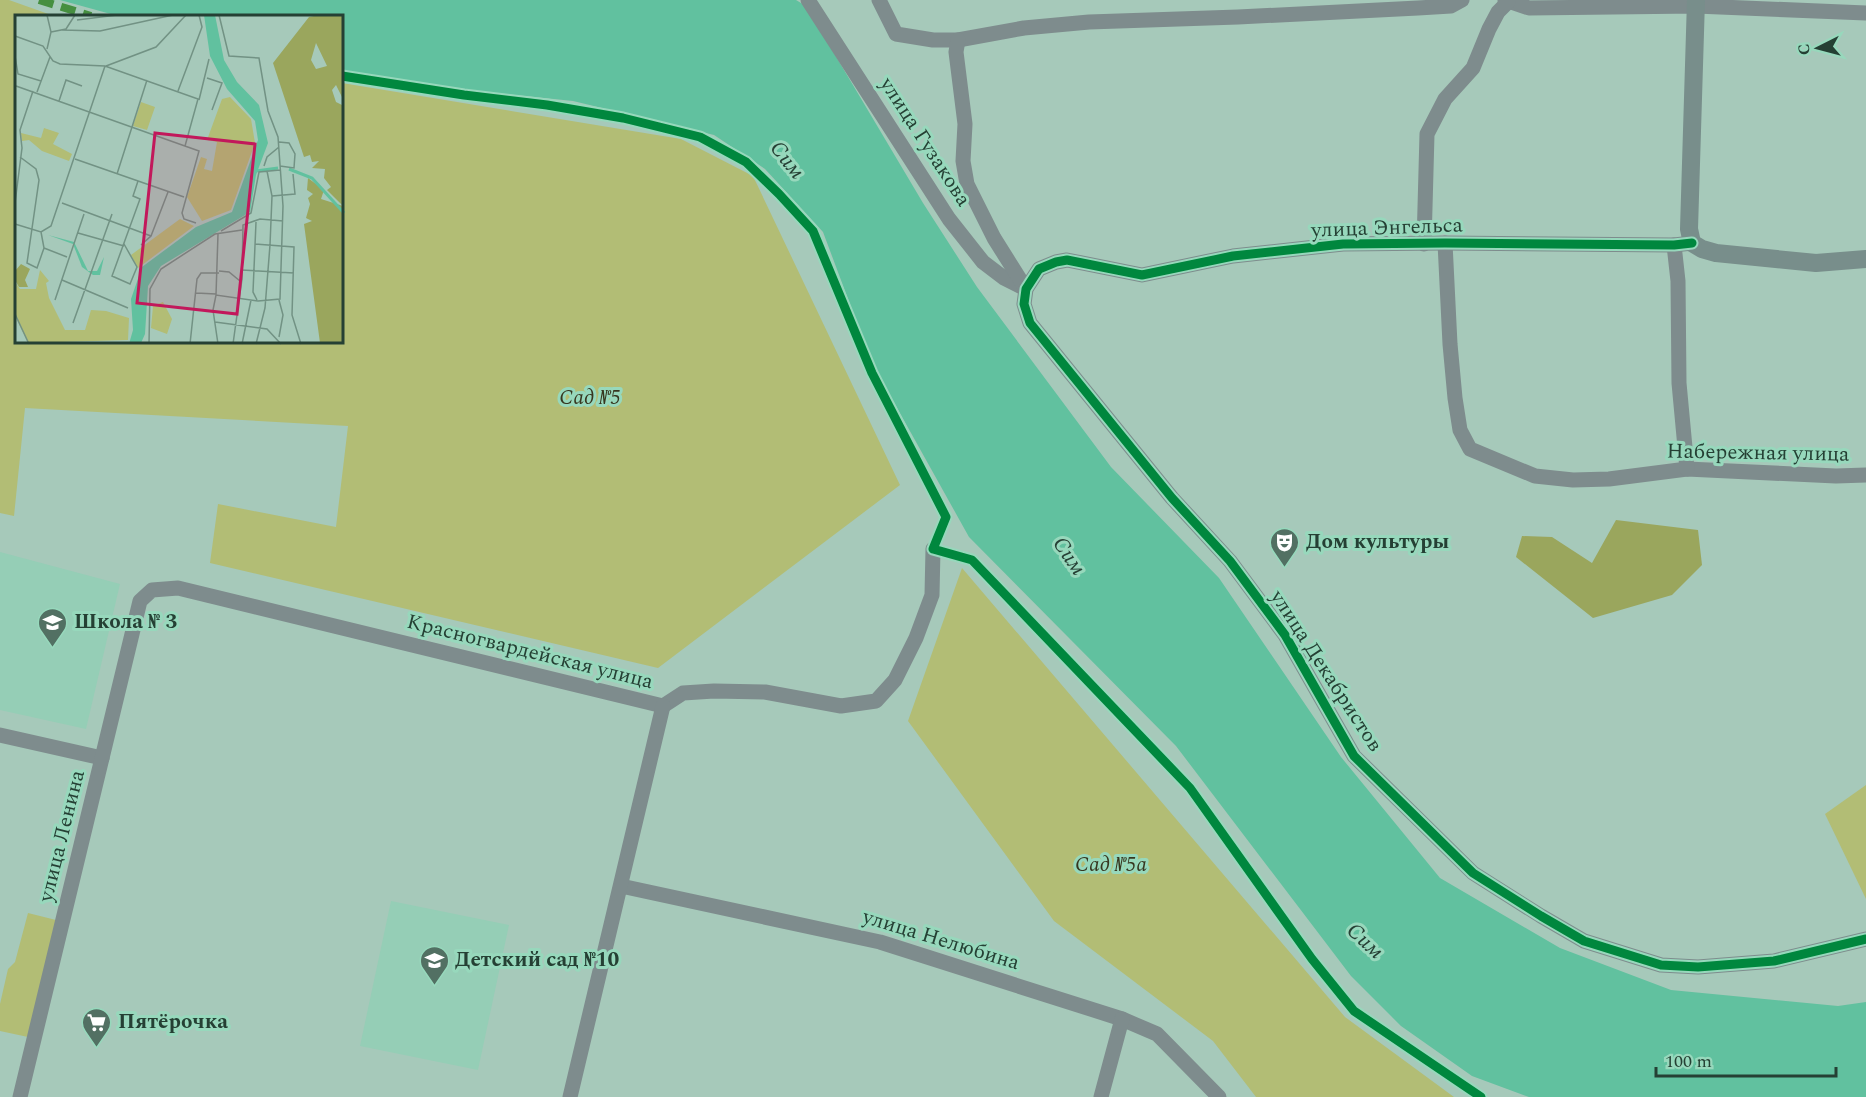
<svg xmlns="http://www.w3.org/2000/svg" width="1866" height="1097" font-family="Spectral,serif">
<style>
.built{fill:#95ceb6}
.green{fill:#b2bd75}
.forest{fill:#9aa65d}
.water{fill:#61c19f}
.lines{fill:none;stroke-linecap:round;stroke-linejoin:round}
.minor{stroke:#7e8c8d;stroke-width:15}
.major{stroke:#788e8b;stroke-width:18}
.quiet{stroke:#468f40;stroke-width:8;stroke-dasharray:15 8;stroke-linecap:butt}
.cycleway-casing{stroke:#97d8bc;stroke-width:13}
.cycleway{stroke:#00873e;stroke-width:9}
.labels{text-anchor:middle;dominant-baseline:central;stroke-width:6;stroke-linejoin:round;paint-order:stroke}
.street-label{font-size:21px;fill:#254034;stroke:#97d8bc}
.park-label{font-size:21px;font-style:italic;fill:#37361f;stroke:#97d8bc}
.poi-label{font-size:21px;font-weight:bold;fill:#254034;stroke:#97d8bc;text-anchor:start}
.water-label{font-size:22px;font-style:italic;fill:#264035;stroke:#97d8bc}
.inset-river{fill:none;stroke:#61c19f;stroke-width:3}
.inset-road{fill:none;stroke:#729284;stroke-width:1.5}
.view{fill:#c2185b;fill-opacity:0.15;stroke:#c2185b;stroke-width:3}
.inset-edge{fill:none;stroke:#254034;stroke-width:3}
</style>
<rect width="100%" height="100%" fill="#a6c9ba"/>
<!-- built -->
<g class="built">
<path d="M 0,552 L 120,584 L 86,729 L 0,710 Z"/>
<path d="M 391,901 L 509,925 L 478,1070 L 360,1046 Z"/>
</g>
<!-- green -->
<g class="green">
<path d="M 0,0 L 9,0 L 54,16 L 16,16 L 16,342 L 342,342 L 342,83 L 681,139 L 753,176 L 900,485 L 658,668 L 210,563 L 218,504 L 336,527 L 348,426 L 25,408 L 14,516 L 0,513 Z"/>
<path d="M 962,568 L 1345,1017 L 1454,1097 L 1256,1097 L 1213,1041 L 1054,921 L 908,721 Z"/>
<path d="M 1866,785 L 1866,899 L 1825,814 Z"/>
<path d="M 28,913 L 56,920 L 28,1037 L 0,1031 L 0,1004 L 8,969 L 15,962 Z"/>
</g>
<!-- forest -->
<path class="forest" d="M 1616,520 L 1698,530 L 1702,565 L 1672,595 L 1593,618 L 1516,557 L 1522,536 L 1552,537 L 1592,563 Z"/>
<!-- water -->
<path class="water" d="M 60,0 L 796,0 L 806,6 L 923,203 L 977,287 L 1111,467 L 1219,578 L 1341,757 L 1440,878 L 1560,948 L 1671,990 L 1838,1006 L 1866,1002 L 1866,1097 L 1529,1097 L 1472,1076 L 1401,1026 L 1351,976 L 1176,746 L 969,537 L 872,363 L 823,232 L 765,169 L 714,135 L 573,101 L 418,85 L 342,71 L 342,16 L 118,16 Z"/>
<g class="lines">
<!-- minor -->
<g class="minor">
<path d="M 808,0 L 949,219 L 983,262 L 1004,278 L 1026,289"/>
<path d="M 879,0 L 896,34 L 933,40 L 958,40 L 1024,28 L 1089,22 L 1238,17 L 1418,8 L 1451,6 L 1462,0"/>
<path d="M 1505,0 L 1529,8 L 1696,6 L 1866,13"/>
<path d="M 958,40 L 956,52 L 965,124 L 963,161 L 967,184 L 994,238 L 1026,289"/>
<path d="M 1445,243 L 1450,344 L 1455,398 L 1460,430 L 1470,449 L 1535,476 L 1573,480 L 1609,479 L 1687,469 L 1836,476 L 1866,475"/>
<path d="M 1692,243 L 1674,245 L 1445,243 L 1343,244 L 1233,256 L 1142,275 L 1067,260 L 1056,262 L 1039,269 L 1026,289 L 1024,304 L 1030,323 L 1172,498 L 1230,561 L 1285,635 L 1354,756 L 1473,873 L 1541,916 L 1584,941 L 1661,965 L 1698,967 L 1774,961 L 1866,939"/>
<path d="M 1424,244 L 1427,134 L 1445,99 L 1473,68 L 1489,29 L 1498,12 L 1508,2"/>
<path d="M 1674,245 L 1678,281 L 1679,383 L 1687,469"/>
<path d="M 0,735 L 102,758"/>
<path d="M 621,886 L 880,942 L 1122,1019 L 1157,1034 L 1219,1097"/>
<path d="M 20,1097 L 140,601 L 152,590 L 178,588 L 663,706 L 683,693 L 714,691 L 765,692 L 841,706 L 876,701 L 895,680 L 916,638 L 932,595 L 933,549"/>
<path d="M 570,1097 L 663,706"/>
<path d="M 1101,1097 L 1122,1019"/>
</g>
<!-- major -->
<path class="major" d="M 1696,0 L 1689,229 L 1692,243 L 1702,249 L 1716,253 L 1816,263 L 1866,259"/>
<!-- quiet -->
<path class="quiet" d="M 39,0 L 91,16"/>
<defs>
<g id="cycleway">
<path d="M 342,76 L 464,95 L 547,105 L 623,118 L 700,137 L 746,162 L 779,194 L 813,231 L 872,373 L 946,517 L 933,549 L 972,560 L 1190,788 L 1312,959 L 1354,1011 L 1481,1097"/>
<path d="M 1692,243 L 1674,245 L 1445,243 L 1343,244 L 1233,256 L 1142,275 L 1067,260 L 1056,262 L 1039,269 L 1026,289 L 1024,304 L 1030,323 L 1172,498 L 1230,561 L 1285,635 L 1354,756 L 1473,873 L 1541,916 L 1584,941 L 1661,965 L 1698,967 L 1774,961 L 1866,939"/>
</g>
</defs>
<!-- cycleway casing -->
<use href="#cycleway" class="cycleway-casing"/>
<!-- cycleway -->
<use href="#cycleway" class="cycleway"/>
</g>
<!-- icons -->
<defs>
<symbol id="theatre-pin" viewBox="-11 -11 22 30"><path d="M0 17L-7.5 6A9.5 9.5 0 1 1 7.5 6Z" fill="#527063" stroke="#97d8bc"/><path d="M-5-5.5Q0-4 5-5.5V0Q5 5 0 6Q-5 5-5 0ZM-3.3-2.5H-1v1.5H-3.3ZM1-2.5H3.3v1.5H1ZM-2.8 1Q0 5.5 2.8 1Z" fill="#fff"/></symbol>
<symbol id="school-pin" viewBox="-11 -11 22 30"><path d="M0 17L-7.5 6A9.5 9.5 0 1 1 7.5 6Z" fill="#527063" stroke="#97d8bc"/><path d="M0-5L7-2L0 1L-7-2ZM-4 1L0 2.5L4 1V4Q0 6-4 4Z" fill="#fff"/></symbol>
<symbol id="supermarket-pin" viewBox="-11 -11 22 30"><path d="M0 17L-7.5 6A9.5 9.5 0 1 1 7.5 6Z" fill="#527063" stroke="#97d8bc"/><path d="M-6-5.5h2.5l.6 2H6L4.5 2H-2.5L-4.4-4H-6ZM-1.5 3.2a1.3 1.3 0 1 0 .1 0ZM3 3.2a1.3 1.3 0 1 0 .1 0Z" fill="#fff"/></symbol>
</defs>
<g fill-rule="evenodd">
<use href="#theatre-pin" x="1268" y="526" width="33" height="45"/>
<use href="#school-pin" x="36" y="606" width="33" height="45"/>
<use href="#school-pin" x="418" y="944" width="33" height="45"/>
<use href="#supermarket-pin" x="80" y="1006" width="33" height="45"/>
</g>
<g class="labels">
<!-- street labels -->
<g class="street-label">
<text transform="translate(925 142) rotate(57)">улица Гузакова</text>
<text transform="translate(1387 228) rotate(-2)">улица Энгельса</text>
<text transform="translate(1758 453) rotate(1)">Набережная улица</text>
<text transform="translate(530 652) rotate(14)">Красногвардейская улица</text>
<text transform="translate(1326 671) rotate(57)">улица Декабристов</text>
<text transform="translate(62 836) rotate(-76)">улица Ленина</text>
<text transform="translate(941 940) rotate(17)">улица Нелюбина</text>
</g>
<!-- park labels -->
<g class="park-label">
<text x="590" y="398">Сад №5</text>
<text x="1111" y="865">Сад №5а</text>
</g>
<!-- poi labels -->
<g class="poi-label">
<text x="1306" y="542">Дом культуры</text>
<text x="74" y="622">Школа № 3</text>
<text x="455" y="960">Детский сад №10</text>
<text x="118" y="1022">Пятёрочка</text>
</g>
<!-- water labels -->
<g class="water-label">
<text transform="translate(787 160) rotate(52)">Сим</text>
<text transform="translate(1069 556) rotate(56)">Сим</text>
<text transform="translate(1365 941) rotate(43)">Сим</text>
</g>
</g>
<!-- overview -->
<g transform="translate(15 15)">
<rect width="328" height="328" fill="#a6c9ba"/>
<path d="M 215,82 L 236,104 L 240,128 L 216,195 L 187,206 L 172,182 L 186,142 L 192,144 L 189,154 L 197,156 L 202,127 L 192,125 L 207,84 ZM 126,87 L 140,92 L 132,115 L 118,111 ZM 29,113 L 44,118 L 38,129 L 57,139 L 54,146 L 27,136 L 14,125 L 7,126 L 6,118 L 26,123 ZM 165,204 L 179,211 L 123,253 L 116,240 ZM 25,255 L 34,266 L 31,268 L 34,283 L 50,315 L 70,315 L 76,295 L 91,296 L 114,303 L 113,325 L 13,328 L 0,301 L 0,267 L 5,274 L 21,274 ZM 148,287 L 157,304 L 152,319 L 136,313 L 138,291 Z" fill="#b2bd75"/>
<path d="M 304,0 L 328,0 L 328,84 L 321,70 L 317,75 L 321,87 L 329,91 L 328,328 L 305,328 L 289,209 L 297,206 L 291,203 L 295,189 L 293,183 L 298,179 L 292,175 L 293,163 L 309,175 L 306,184 L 328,191 L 312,175 L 316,172 L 309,163 L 310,154 L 297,153 L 304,146 L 297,147 L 295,140 L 289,142 L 258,48 L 294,2 ZM 301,28 L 312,51 L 301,54 L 296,45 ZM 6,249 L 15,254 L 10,265 L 13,272 L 4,272 L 1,267 L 0,256 Z" fill="#9aa65d" fill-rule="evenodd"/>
<path d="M 189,0 L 200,0 L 209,45 L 222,67 L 244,90 L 253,128 L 241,160 L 235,197 L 146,251 L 133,271 L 130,319 L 126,328 L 114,329 L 118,315 L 116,284 L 127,252 L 181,212 L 217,197 L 243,125 L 240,106 L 212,74 L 195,41 ZM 33,220 L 59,227 L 73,256 L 82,256 L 89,242 L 85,260 L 78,260 L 67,252 L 58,229 Z" fill="#61c19f"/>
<path class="inset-river" d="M 274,154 L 297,163 L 329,198M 241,156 L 263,153"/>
<path class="inset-road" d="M 32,0 L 36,17 L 32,34M 62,5 L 102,0M 47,15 L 85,16 L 158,0M 36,17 L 51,14 L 60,0M 0,21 L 28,31 L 38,46 L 45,49 L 90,51 L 183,84 L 170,131M 0,41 L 3,59 L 26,66M 91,51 L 141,32 L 171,0M 192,63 L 207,68 L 197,95M 1,71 L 184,136 L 167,198 L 169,204 L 181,208M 163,76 L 187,12 L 184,0M 22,77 L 35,42M 184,85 L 194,44M 44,86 L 51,65 L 67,71M 264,127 L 274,128 L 280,139 L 279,153 L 265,151M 5,142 L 21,154 L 24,165 L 12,248 L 22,253 L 29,233 L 26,217M 60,144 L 169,182M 249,151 L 252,142 L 264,132M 102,159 L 132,65M 257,181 L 280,179 L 278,159M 0,188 L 7,133 L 5,115 L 18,76M 47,188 L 136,221M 241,207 L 238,277 L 242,285M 0,209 L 26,217 L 36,211 L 90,51M 206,216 L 236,198 L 244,157 L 265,155M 63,218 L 109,231M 109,229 L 122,252 L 115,269 L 97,261 L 125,184 L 118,181 L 123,166M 240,229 L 279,232 L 277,300 L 286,329M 126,230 L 136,221 L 153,177M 29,233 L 52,242M 226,255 L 279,258M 204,256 L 214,257 L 225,266M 47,265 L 113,293M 181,278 L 201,279M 201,280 L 203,219M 40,285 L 69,199M 0,299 L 14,329M 200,307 L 252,314 L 266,329M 58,308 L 97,199M 264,322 L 268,300 L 264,285M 134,329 L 135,274 L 146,254 L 200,219 L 227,215M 175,329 L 182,264 L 186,258 L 204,258M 203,329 L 198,295 L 201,280 L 243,286 L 265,284 L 268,191 L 263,122 L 253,96 L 244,43 L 214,41 L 204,0M 218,329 L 227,264 L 228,210 L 245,204 L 268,206M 227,329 L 236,285M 241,329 L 250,293 L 255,230 L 257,181 L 252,156"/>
<path class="view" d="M 140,118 L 240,129 L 222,299 L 122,288 Z"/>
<rect width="328" height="328" class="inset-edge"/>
</g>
<!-- north arrow -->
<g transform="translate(1818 48) rotate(264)" stroke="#97d8bc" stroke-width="4.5" paint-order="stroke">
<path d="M0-4.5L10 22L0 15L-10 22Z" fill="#254034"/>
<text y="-9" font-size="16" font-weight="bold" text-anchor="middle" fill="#254034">С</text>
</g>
<!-- scale -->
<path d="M1656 1067v9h180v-9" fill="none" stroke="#254034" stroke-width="3"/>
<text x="1665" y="1067" font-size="18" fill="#254034" stroke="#97d8bc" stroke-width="4.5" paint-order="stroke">100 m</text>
</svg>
